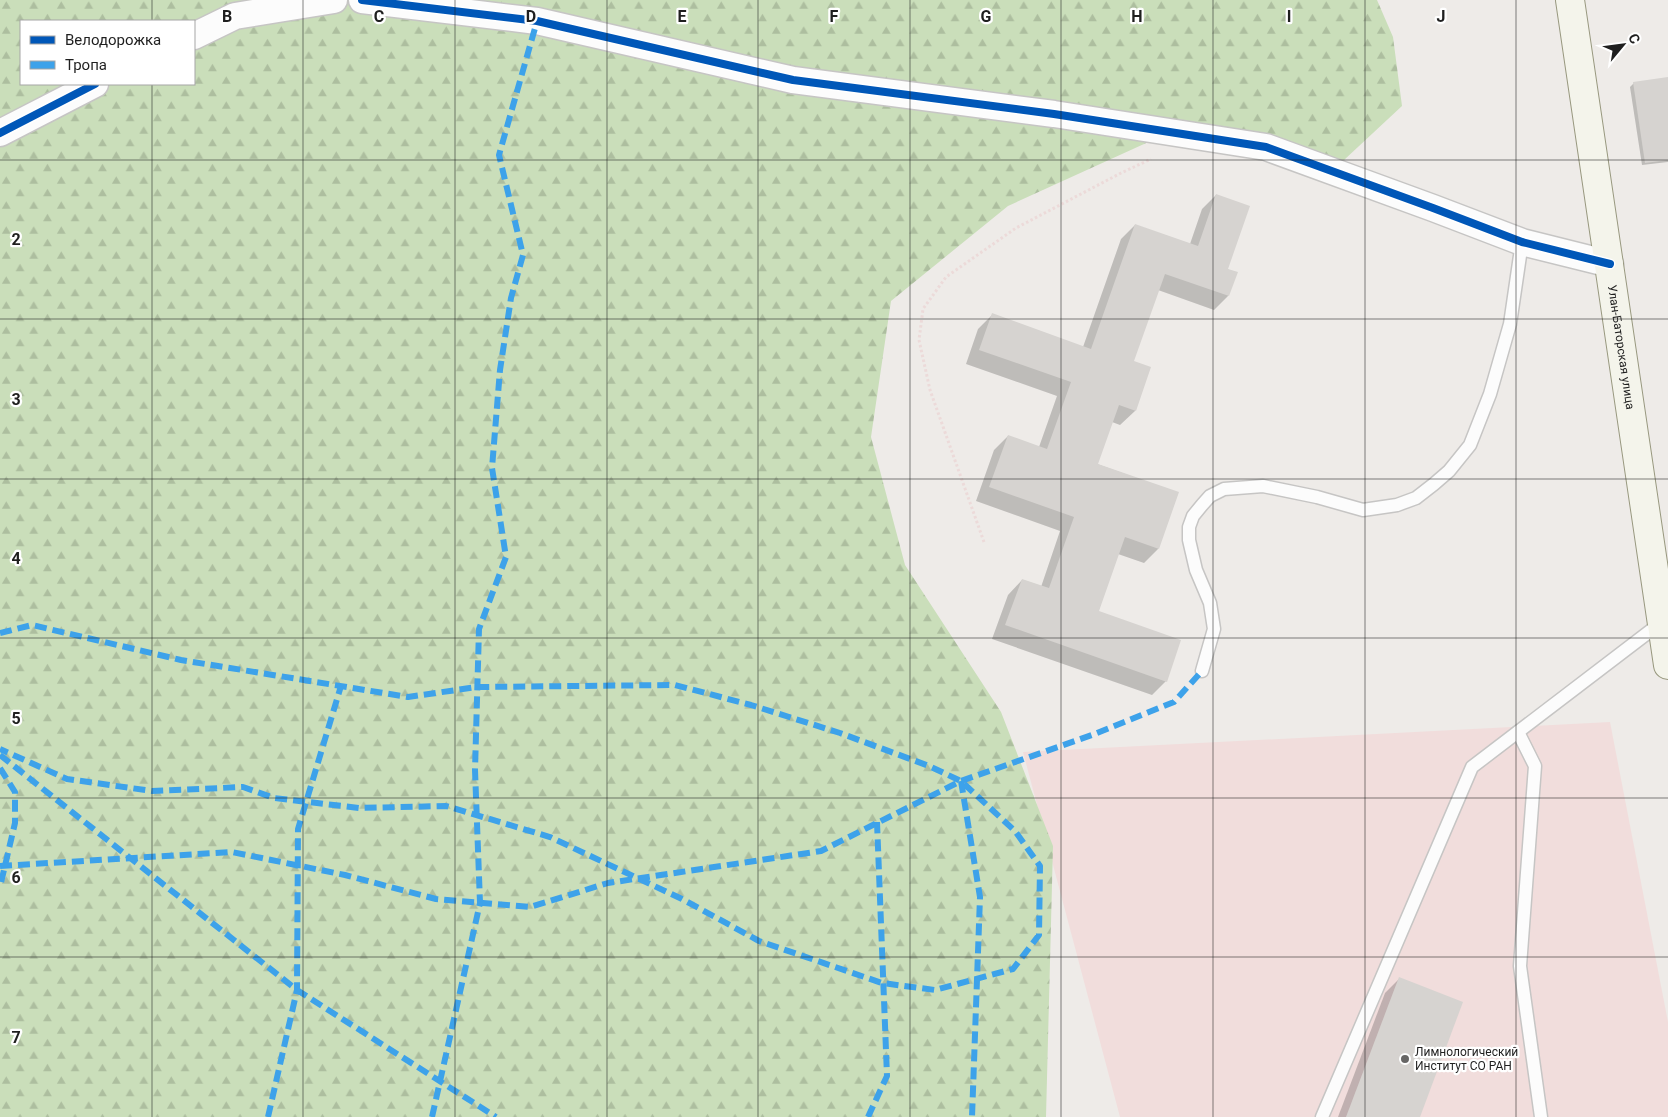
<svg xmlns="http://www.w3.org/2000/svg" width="1668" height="1117" font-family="Roboto,sans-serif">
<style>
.commercial{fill:#f1dddc}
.forest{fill:url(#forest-firs);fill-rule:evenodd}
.shadow{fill:#0003}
.building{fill:#d6d3d0}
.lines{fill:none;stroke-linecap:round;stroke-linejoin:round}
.lane-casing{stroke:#c6c5c4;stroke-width:15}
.street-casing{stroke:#c6c5c4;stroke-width:29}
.secondary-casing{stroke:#98987f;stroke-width:30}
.path{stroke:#ecdad9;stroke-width:3;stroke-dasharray:2.5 2.5;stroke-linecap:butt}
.lane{stroke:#fcfcfc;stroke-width:12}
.street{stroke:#fcfcfc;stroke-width:26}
.secondary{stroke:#f4f4eb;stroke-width:28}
.quiet{stroke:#3da2ea;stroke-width:6;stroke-dasharray:12 6;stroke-linecap:butt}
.cycleway-casing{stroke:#fff;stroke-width:11}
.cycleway{stroke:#0057b8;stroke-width:8}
.grid{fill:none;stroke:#1f1f1f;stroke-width:1;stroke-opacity:0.55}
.poi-dot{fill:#676665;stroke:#fff;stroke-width:2}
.labels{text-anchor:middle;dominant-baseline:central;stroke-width:4.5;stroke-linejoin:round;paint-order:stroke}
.street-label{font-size:12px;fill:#1f1f1f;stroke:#fff}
.poi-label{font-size:12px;fill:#1f1f1f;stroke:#fff;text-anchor:start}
.grid-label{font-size:16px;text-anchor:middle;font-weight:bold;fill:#1f1f1f;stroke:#fff;stroke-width:4.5;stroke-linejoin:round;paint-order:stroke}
</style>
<defs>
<pattern id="forest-firs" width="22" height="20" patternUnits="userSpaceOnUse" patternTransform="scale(1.25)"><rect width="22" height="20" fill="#cadeba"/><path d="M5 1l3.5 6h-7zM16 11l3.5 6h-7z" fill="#adbe9f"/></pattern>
</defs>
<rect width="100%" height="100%" fill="#eeebe8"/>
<!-- commercial -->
<path class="commercial" d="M 1610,722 L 1668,1022 L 1668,1117 L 1120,1117 L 1023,752 Z"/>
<!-- forest -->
<path class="forest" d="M 0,0 L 1377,0 L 1393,37 L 1402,106 L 1344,160 L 1266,147 L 1155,139 L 1008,206 L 891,301 L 871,437 L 905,565 L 1001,712 L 1053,846 L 1046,1117 L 0,1117 ZM 21,21 L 194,21 L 194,84 L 21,84 Z"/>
<!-- shadow -->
<g class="shadow">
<path d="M 1668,78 L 1668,162 L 1642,165 L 1630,87 L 1634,83 Z"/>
<path d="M 1216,195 L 1227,269 L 1236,273 L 1228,296 L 1214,310 L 1158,290 L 1132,362 L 1150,368 L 1135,411 L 1120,425 L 1112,422 L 1097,464 L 1178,493 L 1158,549 L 1144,563 L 1118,554 L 1098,612 L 1166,681 L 1152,695 L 992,639 L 1008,595 L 1022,580 L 1041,587 L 1060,531 L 976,501 L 994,450 L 1008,436 L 1039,447 L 1057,396 L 966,364 L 978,329 L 992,315 L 1083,347 L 1121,239 L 1135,225 L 1190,244 L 1202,209 Z"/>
<path d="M 1399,979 L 1418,1117 L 1338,1117 L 1385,993 Z"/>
</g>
<!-- building -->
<g class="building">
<path d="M 1668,77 L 1668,160 L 1645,163 L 1633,82 Z"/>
<path d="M 1216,194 L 1250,206 L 1228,269 L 1238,272 L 1229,296 L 1165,274 L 1134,361 L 1151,367 L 1136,411 L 1119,405 L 1098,464 L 1179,492 L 1159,549 L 1125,537 L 1099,611 L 1181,640 L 1167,682 L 1005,625 L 1022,579 L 1049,588 L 1074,517 L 989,487 L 1008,435 L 1047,449 L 1071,382 L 979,350 L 992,313 L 1091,349 L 1135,224 L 1198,246 Z"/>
<path d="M 1399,977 L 1463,1002 L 1420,1117 L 1346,1117 Z"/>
</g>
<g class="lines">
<defs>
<g id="lane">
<path d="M 1202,671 L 1214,629 L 1210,603 L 1196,570 L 1189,540 L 1189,527 L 1193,516 L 1202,505 L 1210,496 L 1224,489 L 1263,486 L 1317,497 L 1363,510 L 1397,505 L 1416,498 L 1434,484 L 1449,471 L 1470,445 L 1490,394 L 1510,324 L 1522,242"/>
<path d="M 1518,732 L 1535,766 L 1520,966 L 1541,1117"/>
<path d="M 1322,1117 L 1472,767 L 1662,622"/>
</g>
<g id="street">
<path d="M 362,0 L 537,21 L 793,80 L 1054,114 L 1266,147 L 1433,208 L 1522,242 L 1610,264"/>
<path d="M 194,36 L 235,16 L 334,0"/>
<path d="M 0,133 L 95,84"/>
</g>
<g id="secondary">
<path id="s1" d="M 1570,0 L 1668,665"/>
</g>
</defs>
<!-- lane casing -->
<use href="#lane" class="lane-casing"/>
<!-- street casing -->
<use href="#street" class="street-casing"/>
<!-- secondary casing -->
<use href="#secondary" class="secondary-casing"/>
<!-- path -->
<path class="path" d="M 984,542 L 930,390 L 919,340 L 923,309 L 946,277 L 1016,228 L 1121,173 L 1151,159"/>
<!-- lane -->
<use href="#lane" class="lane"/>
<!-- street -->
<use href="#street" class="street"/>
<!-- secondary -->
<use href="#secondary" class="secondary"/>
<!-- quiet -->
<g class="quiet">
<path d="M 0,633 L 32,625 L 181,660 L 408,697 L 477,687 L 675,685 L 751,705 L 840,733 L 929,766 L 961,781 L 1015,831 L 1040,866 L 1039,935 L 1013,969 L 935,990 L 882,983 L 759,941 L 682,899 L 550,837 L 446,806 L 359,808 L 274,798 L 243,787 L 152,791 L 67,779 L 0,749"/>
<path d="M 0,755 L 297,990 L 496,1117"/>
<path d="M 0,768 L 15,792 L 15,823 L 0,887"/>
<path d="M 961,781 L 980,897 L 972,1117"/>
<path d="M 0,866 L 232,852 L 345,875 L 436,899 L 530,907 L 608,883 L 821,851 L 961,781 L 1092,735 L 1174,702 L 1202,671"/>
<path d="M 268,1117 L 297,990 L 298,829 L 341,686"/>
<path d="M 432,1117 L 480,903 L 475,770 L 479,629 L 506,557 L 492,468 L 500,370 L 511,298 L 523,255 L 499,155 L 537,21"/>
<path d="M 868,1117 L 887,1076 L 877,822"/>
</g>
<defs>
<g id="cycleway">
<path d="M 362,0 L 537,21 L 793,80 L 1054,114 L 1266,147 L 1433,208 L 1522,242 L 1610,264"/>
<path d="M 0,133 L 95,84"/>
</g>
</defs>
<!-- cycleway casing -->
<use href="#cycleway" class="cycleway-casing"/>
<!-- cycleway -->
<use href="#cycleway" class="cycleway"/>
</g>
<!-- grid -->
<path class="grid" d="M 152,0 L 152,21M 303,0 L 303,1117M 455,0 L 455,1117M 607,0 L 607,1117M 758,0 L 758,1117M 910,0 L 910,1117M 1061,0 L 1061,1117M 1213,0 L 1213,1117M 1365,0 L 1365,1117M 1516,0 L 1516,1117M 152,84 L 152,1117M 0,160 L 1668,160M 0,319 L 1668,319M 0,479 L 1668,479M 0,638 L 1668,638M 0,798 L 1668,798M 0,957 L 1668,957"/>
<!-- markers -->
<circle class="poi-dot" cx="1405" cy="1059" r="5"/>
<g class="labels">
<!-- street labels -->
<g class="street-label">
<text stroke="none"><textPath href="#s1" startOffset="351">Улан-Баторская улица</textPath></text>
</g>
<!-- poi labels -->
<g class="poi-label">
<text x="1415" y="1052">Лимнологический<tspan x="1415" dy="14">Институт СО РАН</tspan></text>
</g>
</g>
<g class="grid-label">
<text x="227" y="22">B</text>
<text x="379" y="22">C</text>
<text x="531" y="22">D</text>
<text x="682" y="22">E</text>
<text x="834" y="22">F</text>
<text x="986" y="22">G</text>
<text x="1137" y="22">H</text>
<text x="1289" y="22">I</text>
<text x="1441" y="22">J</text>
<text x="16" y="245">2</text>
<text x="16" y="405">3</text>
<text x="16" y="564">4</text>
<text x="16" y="724">5</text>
<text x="16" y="883">6</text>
<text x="16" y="1043">7</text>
</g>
<!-- legend -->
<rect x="20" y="20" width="175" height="65" fill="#ffffff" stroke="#a5a5a5"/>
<rect x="30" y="36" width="25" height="8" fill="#0057b8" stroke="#a5a5a5"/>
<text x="65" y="45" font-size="15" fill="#1f1f1f">Велодорожка</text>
<rect x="30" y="61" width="25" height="8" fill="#3da2ea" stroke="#a5a5a5"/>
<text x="65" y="70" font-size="15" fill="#1f1f1f">Тропа</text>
<!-- north arrow -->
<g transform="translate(1623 45) rotate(61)" stroke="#ffffff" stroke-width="4" paint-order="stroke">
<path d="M0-4L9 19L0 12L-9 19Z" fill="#1f1f1f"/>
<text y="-8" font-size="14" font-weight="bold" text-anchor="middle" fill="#1f1f1f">С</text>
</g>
</svg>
